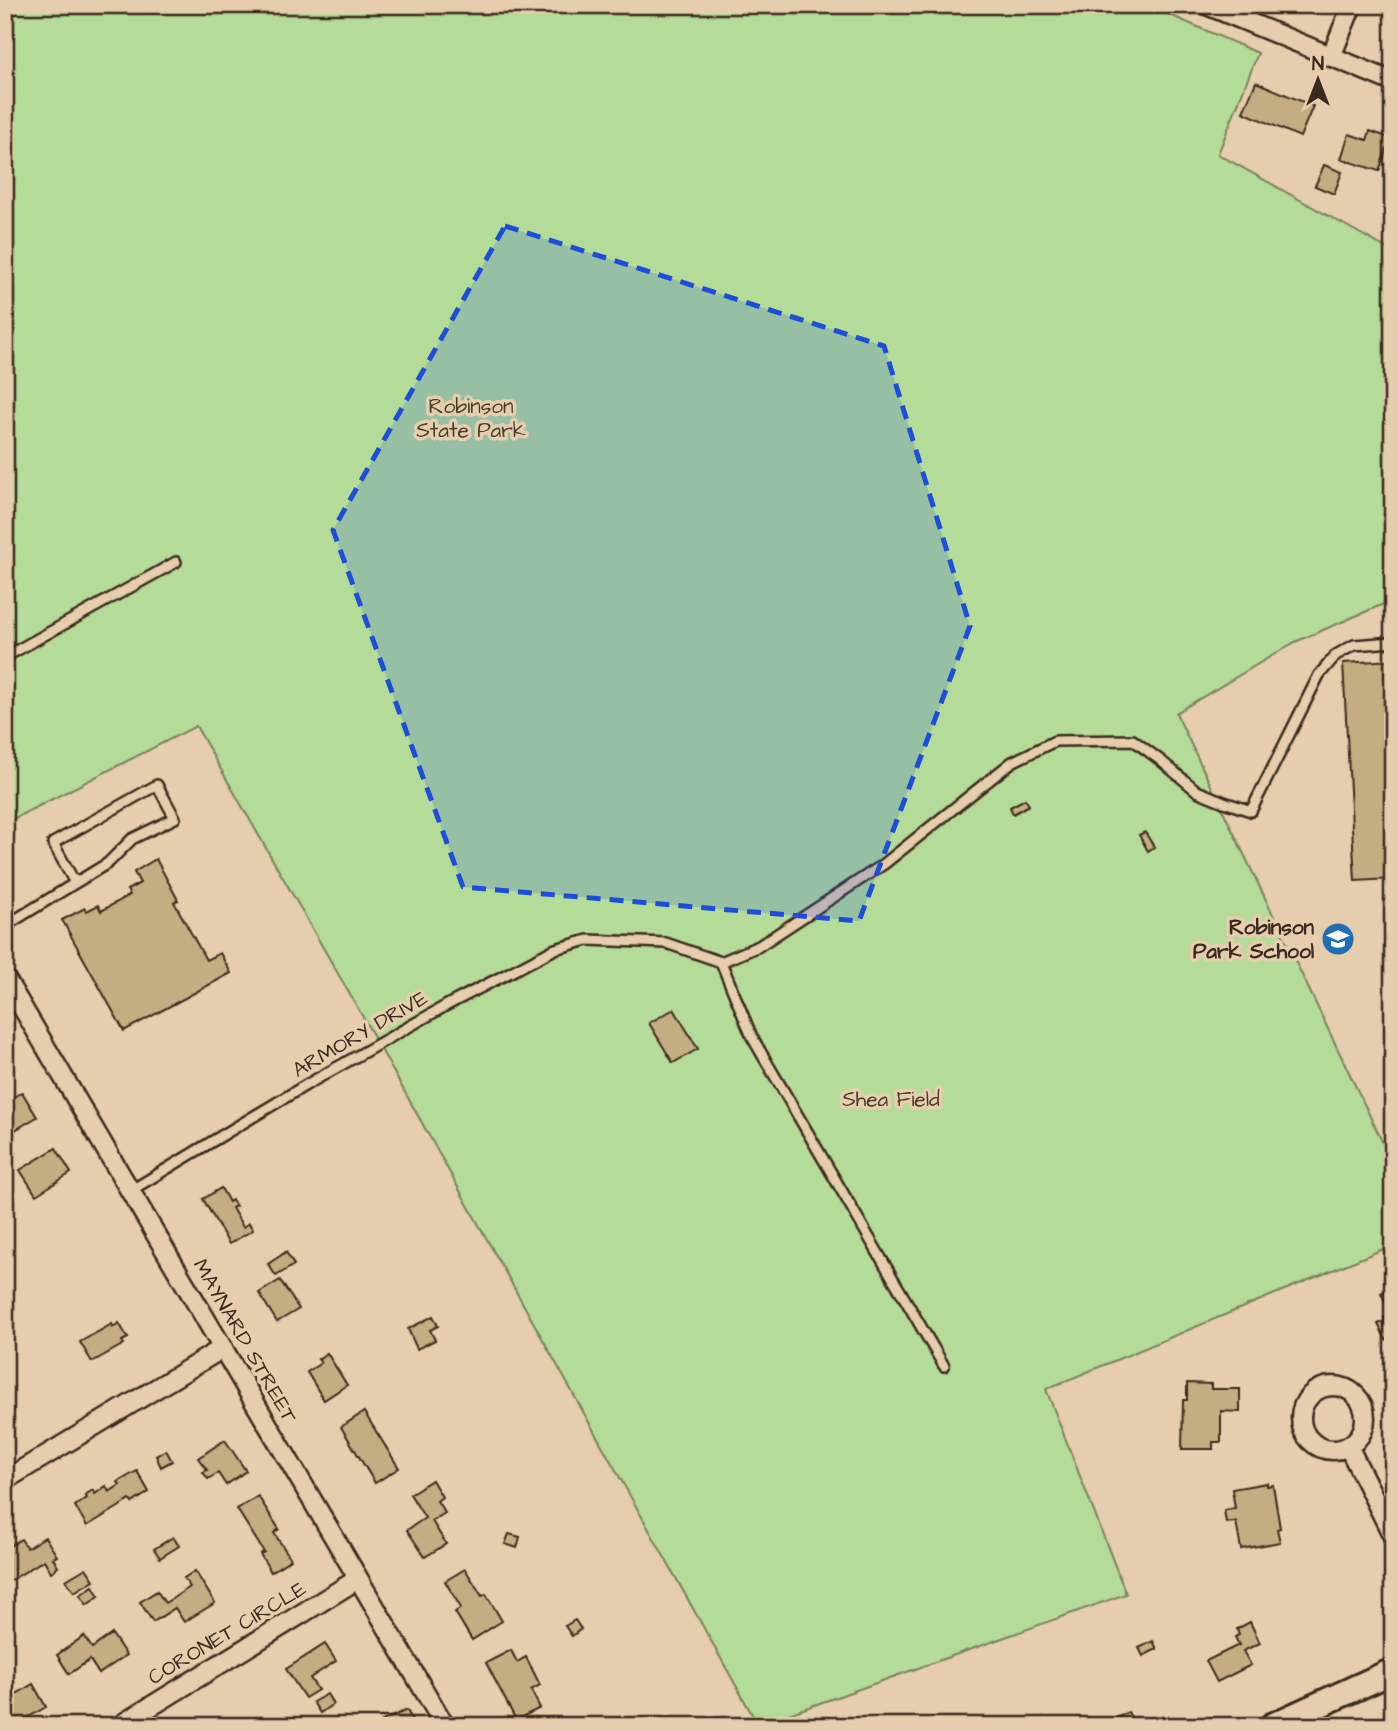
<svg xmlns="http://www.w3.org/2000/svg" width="1398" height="1731" font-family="'Architects Daughter',sans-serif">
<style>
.green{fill:#b4db97;stroke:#78825a;stroke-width:2}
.building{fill:#c4ad81;stroke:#3b2a1e;stroke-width:2}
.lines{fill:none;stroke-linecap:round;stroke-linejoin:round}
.service-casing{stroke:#3b2a1e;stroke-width:14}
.minor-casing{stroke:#3b2a1e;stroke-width:23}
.secondary-casing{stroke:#3b2a1e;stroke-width:30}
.service{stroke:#e5cdae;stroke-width:9}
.minor{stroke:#e5cdae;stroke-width:18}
.secondary{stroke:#e5cdae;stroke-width:24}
.marked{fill:#1d4ed8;fill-opacity:0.2;stroke:#1d4ed8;stroke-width:5;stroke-dasharray:14 9;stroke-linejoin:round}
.labels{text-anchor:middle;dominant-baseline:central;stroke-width:7;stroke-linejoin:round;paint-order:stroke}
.park-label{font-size:21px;fill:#473c2a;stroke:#e5cdae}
.poi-label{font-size:21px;font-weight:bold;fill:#3b2a1e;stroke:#e5cdae;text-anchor:end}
.street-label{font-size:21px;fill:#3b2a1e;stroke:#e5cdae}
</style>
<rect width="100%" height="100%" fill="#e5cdae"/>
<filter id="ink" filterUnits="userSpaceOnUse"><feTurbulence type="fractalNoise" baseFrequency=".0143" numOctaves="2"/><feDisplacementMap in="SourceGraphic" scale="14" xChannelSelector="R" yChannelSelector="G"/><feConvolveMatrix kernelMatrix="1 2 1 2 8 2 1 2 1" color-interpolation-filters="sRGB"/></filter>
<g filter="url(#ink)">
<!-- green -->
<path class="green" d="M 5,5 L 1147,5 L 1258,53 L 1218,154 L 1393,252 L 1393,600 L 1295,642 L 1176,713 L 1393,1164 L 1393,1245 L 1046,1389 L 1126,1594 L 758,1725 L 364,1019 L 196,726 L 5,823 Z"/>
<!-- building -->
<g class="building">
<path d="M 1256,82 L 1313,106 L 1300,137 L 1243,112 Z"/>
<path d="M 1370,131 L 1390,138 L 1379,171 L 1341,159 L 1349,134 L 1367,140 Z"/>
<path d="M 1324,165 L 1342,172 L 1334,194 L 1315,186 Z"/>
<path d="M 1393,660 L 1393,879 L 1355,881 L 1343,663 Z"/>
<path d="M 1025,799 L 1029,805 L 1013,814 L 1010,807 Z"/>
<path d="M 1145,832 L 1154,847 L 1148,851 L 1139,835 Z"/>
<path d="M 156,859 L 178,900 L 174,902 L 206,960 L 220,953 L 231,973 L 124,1031 L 62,920 L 85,908 L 87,911 L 98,905 L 101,911 L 130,895 L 127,890 L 140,883 L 134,872 Z"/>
<path d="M 674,1009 L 698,1049 L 673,1063 L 649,1023 Z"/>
<path d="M 22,1092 L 37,1117 L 5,1136 L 5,1102 Z"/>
<path d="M 56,1148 L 71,1173 L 36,1195 L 20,1170 Z"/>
<path d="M 221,1188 L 229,1202 L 232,1200 L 236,1206 L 232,1208 L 243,1227 L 249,1223 L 253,1230 L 229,1244 L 203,1199 Z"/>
<path d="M 286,1252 L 294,1265 L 276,1276 L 268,1264 Z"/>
<path d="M 280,1280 L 299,1309 L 277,1322 L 259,1293 Z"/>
<path d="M 1393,1287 L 1393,1337 L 1386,1340 L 1378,1324 L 1385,1321 L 1384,1318 L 1391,1314 L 1381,1293 Z"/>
<path d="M 433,1316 L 438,1326 L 430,1330 L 435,1340 L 417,1349 L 408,1329 Z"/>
<path d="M 119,1323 L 128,1338 L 122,1341 L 124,1344 L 92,1362 L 80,1342 L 112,1324 L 113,1327 Z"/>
<path d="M 327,1353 L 347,1385 L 324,1400 L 307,1372 L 321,1363 L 318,1359 Z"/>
<path d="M 1187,1383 L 1211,1384 L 1211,1389 L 1240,1389 L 1240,1412 L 1221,1411 L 1221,1442 L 1213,1442 L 1213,1449 L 1182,1449 L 1183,1400 L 1187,1400 Z"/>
<path d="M 364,1412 L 399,1468 L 375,1483 L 341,1427 Z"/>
<path d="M 225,1440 L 246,1471 L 226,1485 L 218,1473 L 208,1479 L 203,1472 L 207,1470 L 198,1458 Z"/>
<path d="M 166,1450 L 172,1461 L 161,1467 L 156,1456 Z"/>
<path d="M 137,1471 L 149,1492 L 132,1503 L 130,1500 L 87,1526 L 75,1506 L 87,1498 L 85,1495 L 93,1490 L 95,1494 L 106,1486 L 109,1492 L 120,1485 L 118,1482 Z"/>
<path d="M 432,1480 L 442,1497 L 437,1501 L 445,1513 L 432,1521 L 446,1544 L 425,1557 L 407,1530 L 425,1518 L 410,1494 Z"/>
<path d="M 1267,1483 L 1267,1486 L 1273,1485 L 1280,1528 L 1277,1529 L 1280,1542 L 1241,1549 L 1236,1522 L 1226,1523 L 1224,1510 L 1235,1508 L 1232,1489 Z"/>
<path d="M 258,1496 L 279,1529 L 274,1533 L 291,1559 L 271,1572 L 260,1554 L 264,1552 L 237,1509 Z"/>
<path d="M 509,1534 L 520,1537 L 517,1548 L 505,1544 Z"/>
<path d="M 45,1537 L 57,1556 L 53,1558 L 58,1567 L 51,1572 L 44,1560 L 5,1584 L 5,1549 L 21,1539 L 27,1548 Z"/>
<path d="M 173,1537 L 179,1546 L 160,1558 L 154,1549 Z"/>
<path d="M 86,1568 L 94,1580 L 74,1592 L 66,1580 Z"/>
<path d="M 465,1569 L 482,1596 L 486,1594 L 502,1621 L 472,1640 L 455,1612 L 461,1608 L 445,1581 Z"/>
<path d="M 195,1571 L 215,1603 L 184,1622 L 175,1608 L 153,1622 L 140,1602 L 157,1591 L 165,1603 L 190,1587 L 184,1578 Z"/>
<path d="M 93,1586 L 99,1596 L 87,1605 L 80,1595 Z"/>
<path d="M 575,1620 L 581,1629 L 572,1636 L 565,1626 Z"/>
<path d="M 1250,1622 L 1260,1643 L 1243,1651 L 1251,1665 L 1217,1682 L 1206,1661 L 1239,1645 L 1235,1637 L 1239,1635 L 1237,1629 Z"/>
<path d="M 112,1634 L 126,1655 L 99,1674 L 90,1660 L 69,1674 L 57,1655 L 84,1636 L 92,1648 Z"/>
<path d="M 1153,1641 L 1157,1649 L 1143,1656 L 1139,1648 Z"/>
<path d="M 325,1644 L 336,1661 L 310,1678 L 318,1690 L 305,1698 L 286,1669 Z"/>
<path d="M 511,1650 L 517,1662 L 526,1657 L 540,1685 L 531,1690 L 540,1708 L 516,1720 L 486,1663 Z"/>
<path d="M 33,1684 L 46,1707 L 13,1726 L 5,1713 L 5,1701 Z"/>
<path d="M 327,1694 L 333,1704 L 320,1713 L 313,1702 Z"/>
<path d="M 407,1710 L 415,1726 L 384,1726 L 382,1721 Z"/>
<path d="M 1128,1712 L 1136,1726 L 1106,1726 L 1105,1724 Z"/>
</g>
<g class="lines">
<defs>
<g id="service">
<path d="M 5,657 L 176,562"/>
<path d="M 5,926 L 108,863 L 132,839 L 175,818 L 157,785 L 53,843 L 75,883"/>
<path d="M 721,962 L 752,1037 L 944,1366"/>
<path d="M 130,1191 L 306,1085 L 449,1004 L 555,949 L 588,940 L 666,943 L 721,962 L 759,946 L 884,864 L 1012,762 L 1055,741 L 1133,740 L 1160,760 L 1197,791 L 1224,802 L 1251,811 L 1319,675 L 1336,655 L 1354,645 L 1393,642"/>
</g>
<g id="minor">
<path d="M 1207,5 L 1393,82"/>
<path d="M 1331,57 L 1352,5"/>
<path d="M 5,978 L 445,1726"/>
<circle cx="1333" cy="1418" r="32"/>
<path d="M 1348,1446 L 1393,1536"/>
<path d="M 5,1480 L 223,1348"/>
<path d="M 119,1726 L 358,1579"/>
</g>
<path id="secondary" d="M 1272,1726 L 1393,1671"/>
</defs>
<!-- service casing -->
<use href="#service" class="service-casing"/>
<!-- minor casing -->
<use href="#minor" class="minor-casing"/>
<!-- secondary casing -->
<use href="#secondary" class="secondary-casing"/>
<!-- service -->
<use href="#service" class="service"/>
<!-- minor -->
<use href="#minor" class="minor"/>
<!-- secondary -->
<use href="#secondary" class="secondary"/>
</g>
</g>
<!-- marked area -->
<path class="marked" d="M 505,226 L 884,346 L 970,626 L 859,921 L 463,887 L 333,530 Z"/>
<!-- icons -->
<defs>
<symbol id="school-disc" viewBox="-11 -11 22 22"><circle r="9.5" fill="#1f6fb2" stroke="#e5cdae"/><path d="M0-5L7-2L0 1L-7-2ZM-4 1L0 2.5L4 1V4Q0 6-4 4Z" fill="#fff"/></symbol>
</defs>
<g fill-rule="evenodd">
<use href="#school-disc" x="1319" y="920" width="38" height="38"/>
</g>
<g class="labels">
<!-- park labels -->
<g class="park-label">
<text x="471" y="406">Robinson<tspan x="471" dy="24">State Park</tspan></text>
<text x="891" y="1099">Shea Field</text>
</g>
<!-- poi labels -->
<g class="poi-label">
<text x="1314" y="927">Robinson<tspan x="1314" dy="24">Park School</tspan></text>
</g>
<!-- street labels -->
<g class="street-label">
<text transform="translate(360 1034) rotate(-30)">ARMORY DRIVE</text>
<text transform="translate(245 1341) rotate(60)">MAYNARD STREET</text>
<text transform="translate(227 1633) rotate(-31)">CORONET CIRCLE</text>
</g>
</g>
<!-- margin -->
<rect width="1398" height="1731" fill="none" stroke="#e5cdae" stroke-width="28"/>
<rect x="14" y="14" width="1370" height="1703" fill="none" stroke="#3b2a1e" stroke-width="2.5" filter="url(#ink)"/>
<!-- north arrow -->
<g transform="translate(1318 80)" stroke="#e5cdae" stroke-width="5" paint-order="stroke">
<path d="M0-5L12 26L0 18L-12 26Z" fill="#3b2a1e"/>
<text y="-10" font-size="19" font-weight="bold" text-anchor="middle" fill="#3b2a1e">N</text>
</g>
</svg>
